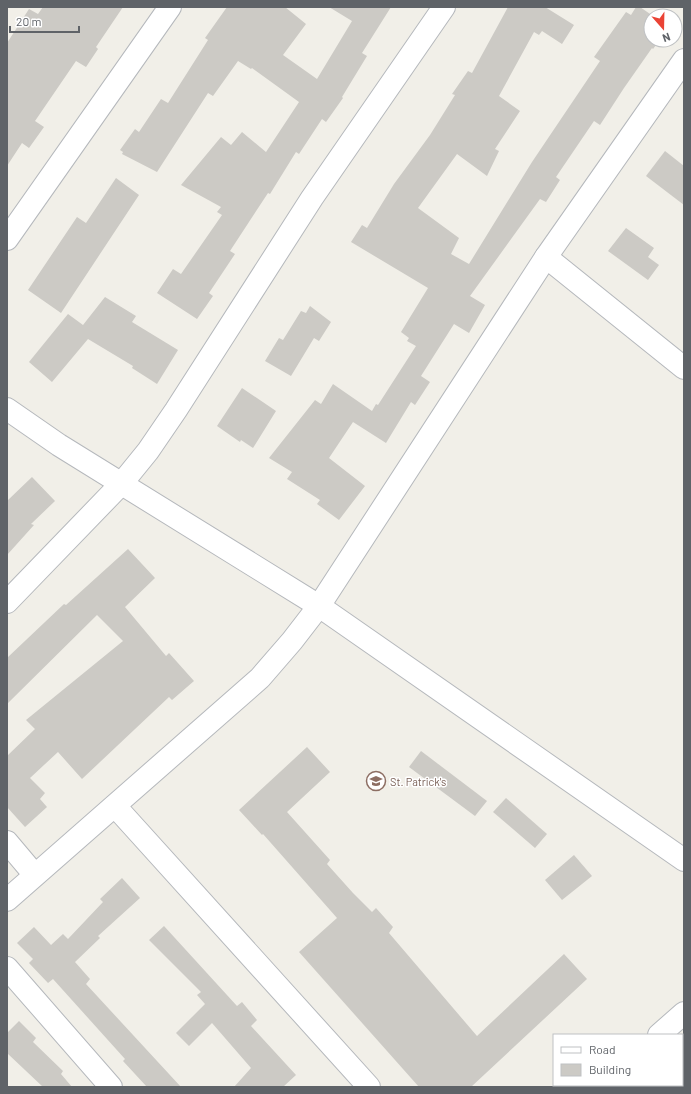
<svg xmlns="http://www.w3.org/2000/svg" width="691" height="1094" font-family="Barlow,sans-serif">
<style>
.building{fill:#cccac5}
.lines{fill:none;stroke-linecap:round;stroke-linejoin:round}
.minor-casing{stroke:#b5b8bc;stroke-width:24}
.minor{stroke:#fff;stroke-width:22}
.labels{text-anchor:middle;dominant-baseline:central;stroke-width:3;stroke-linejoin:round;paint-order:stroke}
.education-label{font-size:11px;fill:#785e54;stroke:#fff;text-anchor:start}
</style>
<rect width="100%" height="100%" fill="#f1efe8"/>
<!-- building -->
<g class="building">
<path d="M 43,7 L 123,7 L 96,47 L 98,49 L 86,67 L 76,61 L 35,121 L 44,127 L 29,148 L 22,143 L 7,166 L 7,43 L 29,9 L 38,14 Z"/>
<path d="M 227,7 L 285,7 L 306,24 L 283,55 L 317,79 L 352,21 L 329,7 L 391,7 L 362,53 L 367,56 L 342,97 L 343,98 L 326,122 L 322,119 L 299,154 L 296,152 L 270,194 L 268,193 L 230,251 L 235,254 L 209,293 L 213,296 L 197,319 L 157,293 L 173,269 L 181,274 L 222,215 L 217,212 L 221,207 L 181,185 L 221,137 L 231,145 L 242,132 L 266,152 L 299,102 L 252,68 L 251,69 L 238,61 L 213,96 L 208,93 L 157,172 L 122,154 L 123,152 L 120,150 L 135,129 L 139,132 L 161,99 L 168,103 L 208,40 L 205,38 Z"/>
<path d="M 508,7 L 545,7 L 574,25 L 562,44 L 542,31 L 539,35 L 534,32 L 499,96 L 520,111 L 495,149 L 499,151 L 487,176 L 457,154 L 418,208 L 459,238 L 451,254 L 469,264 L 532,162 L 600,61 L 594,57 L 626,12 L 631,15 L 636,7 L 640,7 L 653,16 L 651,16 L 651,40 L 660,40 L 653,49 L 652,48 L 624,88 L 600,125 L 594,121 L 556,177 L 560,180 L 546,202 L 540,199 L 470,296 L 485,305 L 469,333 L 454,324 L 421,376 L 430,382 L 415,405 L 411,402 L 386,443 L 353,422 L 329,458 L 365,486 L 339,520 L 317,504 L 320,500 L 287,479 L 292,472 L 269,458 L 315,400 L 321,404 L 333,384 L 372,411 L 376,404 L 378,405 L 416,346 L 407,341 L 409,338 L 401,332 L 428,288 L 351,242 L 362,225 L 367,228 L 394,184 L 430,135 L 455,95 L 452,94 L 468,71 L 472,73 Z"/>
<path d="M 665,151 L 684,166 L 684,205 L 646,176 Z"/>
<path d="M 116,178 L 139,195 L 61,313 L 28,290 L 77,217 L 86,223 Z"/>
<path d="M 626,228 L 654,248 L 648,257 L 659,265 L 648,280 L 608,251 Z"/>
<path d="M 105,297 L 136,316 L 132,322 L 178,350 L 157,384 L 132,368 L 133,366 L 88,339 L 52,382 L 29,362 L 68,314 L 83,325 Z"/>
<path d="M 310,306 L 331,322 L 319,341 L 314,338 L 291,376 L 265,361 L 279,338 L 283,340 L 301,311 L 306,313 Z"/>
<path d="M 242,388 L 276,411 L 253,448 L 241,440 L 240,442 L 217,426 Z"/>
<path d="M 32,477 L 55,501 L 31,524 L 34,525 L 7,555 L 7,501 Z"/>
<path d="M 128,549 L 155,578 L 125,607 L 166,656 L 169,653 L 194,681 L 172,700 L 169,697 L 82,779 L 58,752 L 30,778 L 45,793 L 40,799 L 47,807 L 25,827 L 7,807 L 7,756 L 35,729 L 26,720 L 123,641 L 97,615 L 7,704 L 7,658 L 64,604 L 66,605 Z"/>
<path d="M 307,747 L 330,772 L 287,812 L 330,860 L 327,864 L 353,893 L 372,912 L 376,908 L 393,927 L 389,933 L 477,1036 L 564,954 L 587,979 L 471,1087 L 419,1087 L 299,952 L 337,918 L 263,834 L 262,835 L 239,810 Z"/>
<path d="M 421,751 L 487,801 L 475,816 L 409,767 Z"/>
<path d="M 506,798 L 547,834 L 535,848 L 493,812 Z"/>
<path d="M 574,855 L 592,876 L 562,900 L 545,880 Z"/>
<path d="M 122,878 L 140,898 L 98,936 L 100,938 L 75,962 L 90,979 L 86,984 L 181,1087 L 147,1087 L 123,1061 L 125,1059 L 53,979 L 48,983 L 29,963 L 33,959 L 17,943 L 34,927 L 51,945 L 63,934 L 68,939 L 103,902 L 100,899 Z"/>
<path d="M 164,926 L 237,1006 L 242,1002 L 257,1020 L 251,1026 L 296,1075 L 283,1087 L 234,1087 L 251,1068 L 212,1023 L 189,1046 L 176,1033 L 205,1004 L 197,995 L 201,992 L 149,940 Z"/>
<path d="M 19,1021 L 36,1038 L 33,1042 L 63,1071 L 61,1074 L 72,1087 L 43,1087 L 7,1053 L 7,1033 Z"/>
</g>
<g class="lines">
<defs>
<g id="minor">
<path d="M 7,239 L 170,7"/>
<path d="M 546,257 L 684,368"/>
<path d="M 7,409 L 59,445 L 319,606 L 684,860"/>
<path d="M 7,602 L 122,483 L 148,451 L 176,410 L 312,198 L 444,7"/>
<path d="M 115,806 L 369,1087"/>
<path d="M 7,842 L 34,874"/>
<path d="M 7,900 L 260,678 L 292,641 L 319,606 L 546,257 L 684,60"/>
<path d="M 7,968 L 111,1087"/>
<path d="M 659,1035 L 684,1013"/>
<path d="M 600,1087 L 602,1085"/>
</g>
</defs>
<!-- minor casing -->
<use href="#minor" class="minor-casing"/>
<!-- minor -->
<use href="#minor" class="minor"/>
</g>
<!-- icons -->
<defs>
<symbol id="school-ring" viewBox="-11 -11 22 22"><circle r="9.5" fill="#fff" stroke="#8d6e63" stroke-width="1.5"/><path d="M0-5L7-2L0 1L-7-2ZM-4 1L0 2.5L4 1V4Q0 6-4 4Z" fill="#8d6e63"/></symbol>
</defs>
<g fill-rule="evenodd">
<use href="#school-ring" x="365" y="770" width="22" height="22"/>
</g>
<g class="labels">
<!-- education labels -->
<g class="education-label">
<text x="390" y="781">St. Patrick's</text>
</g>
</g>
<!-- border -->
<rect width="691" height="1094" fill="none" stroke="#5f6368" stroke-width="16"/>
<!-- legend -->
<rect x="553" y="1034" width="130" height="52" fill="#ffffff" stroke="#bfc1c3"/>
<rect x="561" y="1047" width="20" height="6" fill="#ffffff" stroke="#bfc1c3"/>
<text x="589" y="1054" font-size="12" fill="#5f6368">Road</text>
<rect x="561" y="1064" width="20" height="12" fill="#cccac5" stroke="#bfc1c3"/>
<text x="589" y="1074" font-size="12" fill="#5f6368">Building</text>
<!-- north arrow -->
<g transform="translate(663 28) rotate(160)"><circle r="19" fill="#ffffff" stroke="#bfc1c3"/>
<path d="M0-3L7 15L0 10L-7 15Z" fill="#ea4335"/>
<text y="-6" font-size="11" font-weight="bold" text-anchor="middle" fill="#5f6368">N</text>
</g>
<!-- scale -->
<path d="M10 26v6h69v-6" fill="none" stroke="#5f6368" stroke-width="2"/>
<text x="16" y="26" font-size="12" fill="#5f6368" stroke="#ffffff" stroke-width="3" paint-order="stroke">20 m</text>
</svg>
